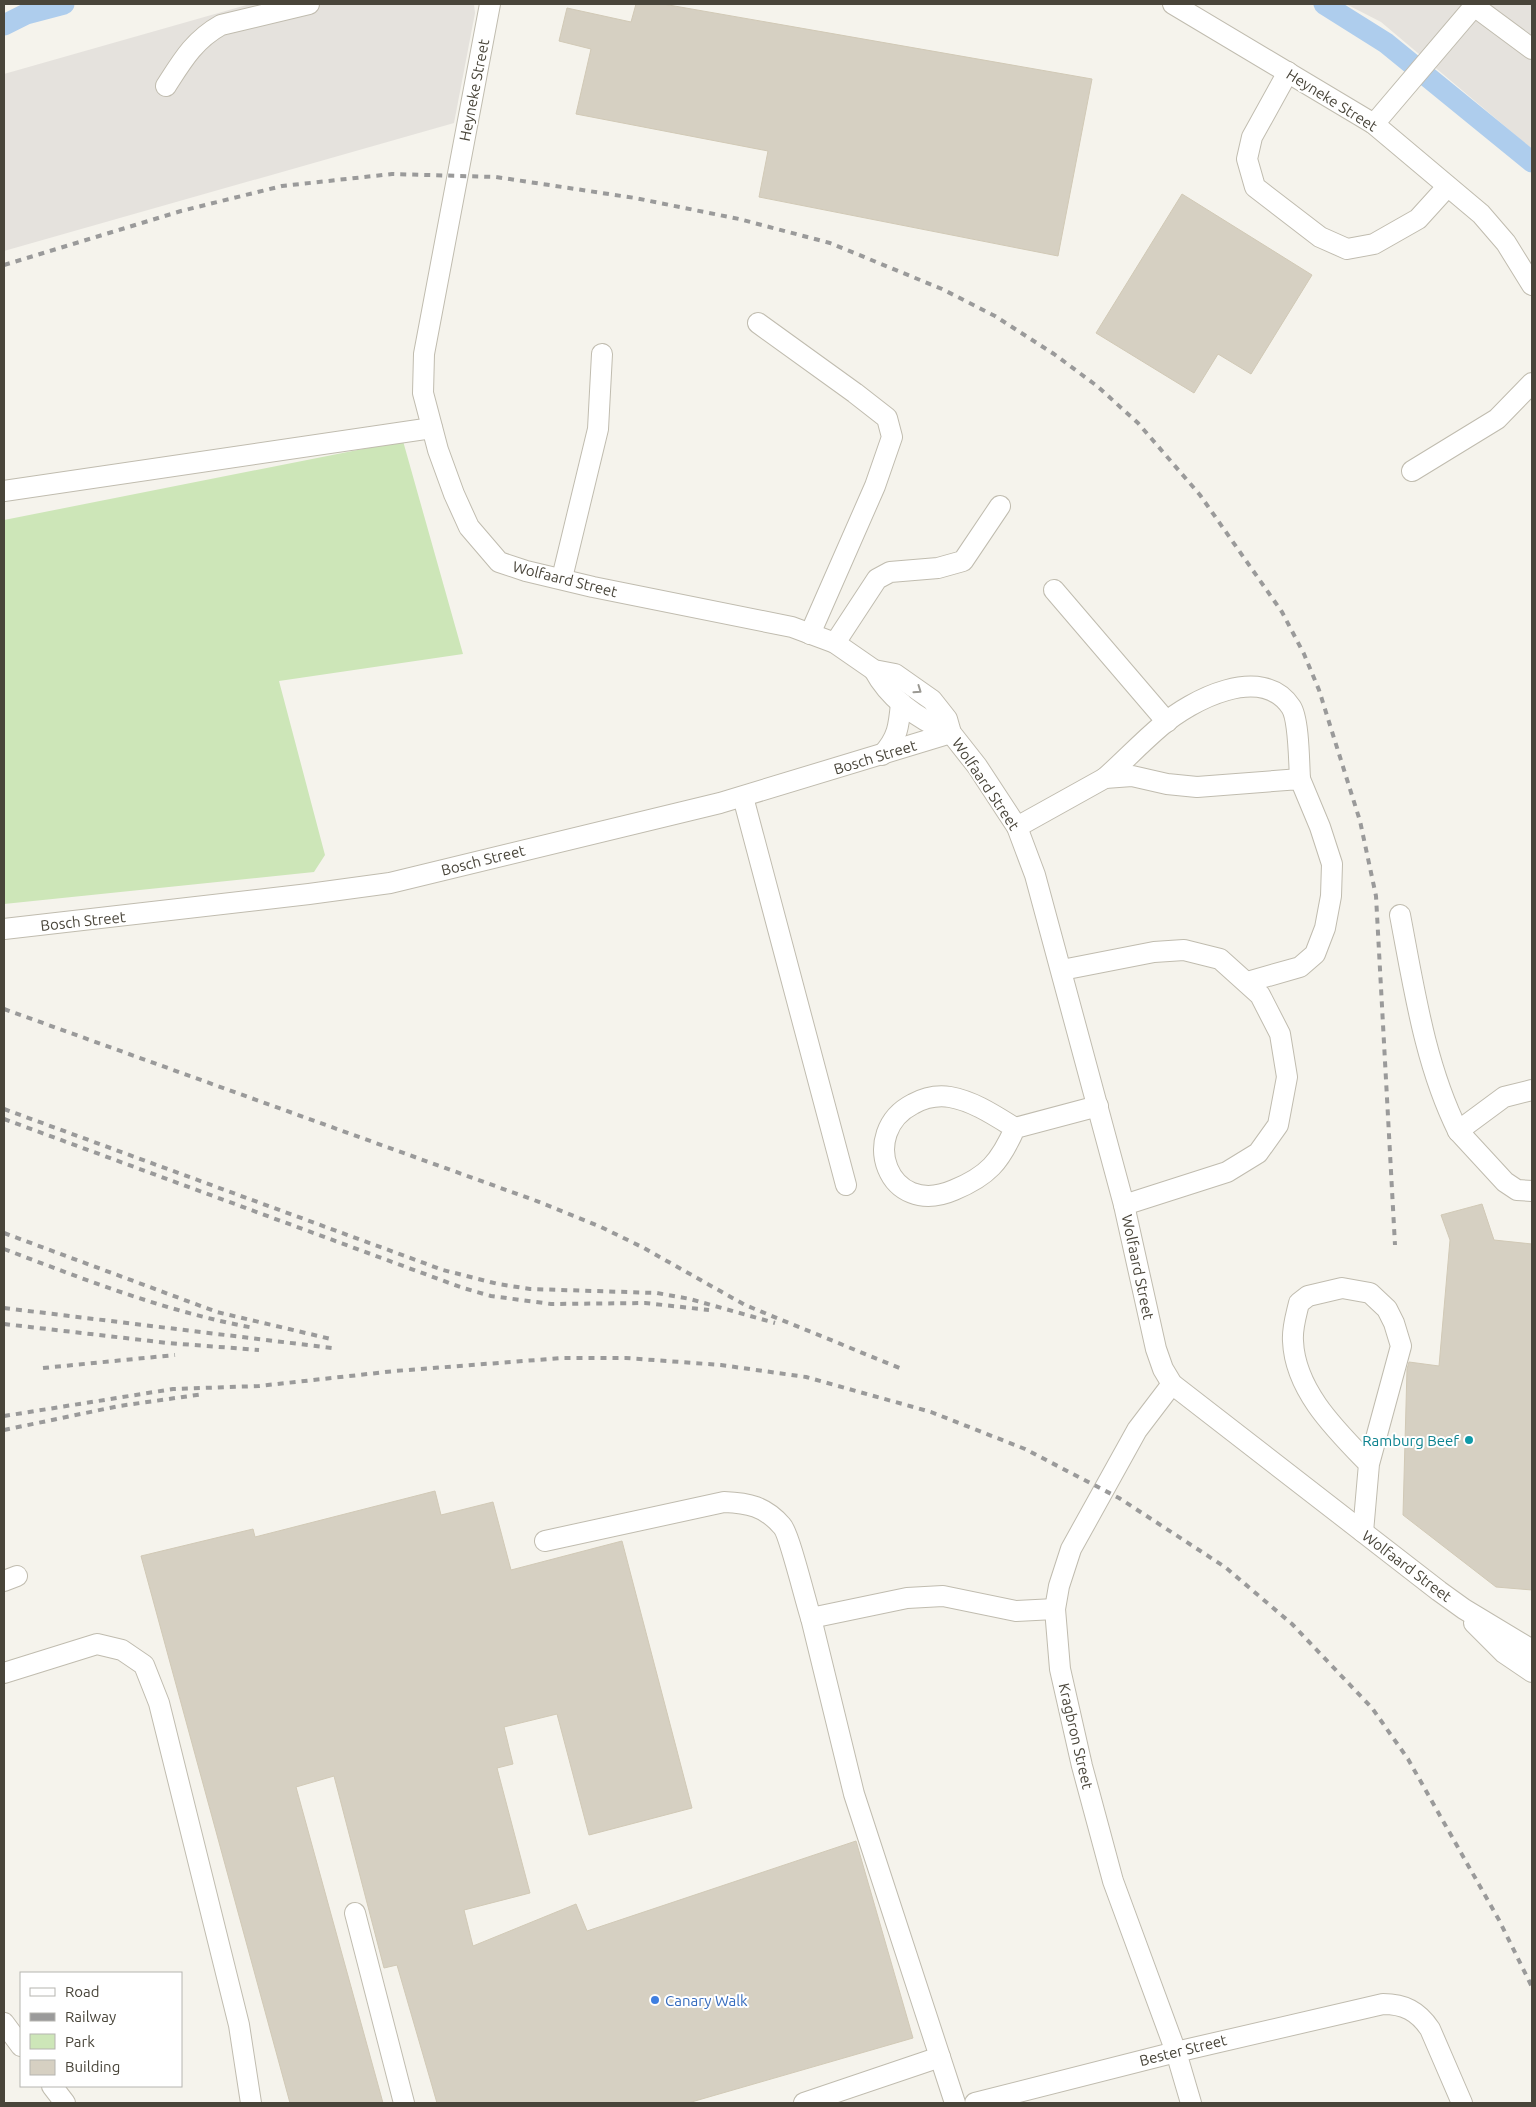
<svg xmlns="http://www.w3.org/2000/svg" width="1536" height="2107" font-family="Ubuntu,sans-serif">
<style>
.industrial{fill:#e5e2dd}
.green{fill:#cde6b8}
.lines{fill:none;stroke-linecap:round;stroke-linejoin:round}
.canal{stroke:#aecded;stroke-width:21}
.building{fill:#d6d0c2;stroke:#d1c9b6}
.minor-casing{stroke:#c0bcaf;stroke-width:22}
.minor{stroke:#fff;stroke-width:20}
.rail{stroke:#9a9a9a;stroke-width:4;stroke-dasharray:6 6;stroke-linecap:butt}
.oneway{stroke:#9b9993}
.culture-dot{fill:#0f9aa8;stroke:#fff;stroke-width:2}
.shop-dot{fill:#3f7fe0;stroke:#fff;stroke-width:2}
.labels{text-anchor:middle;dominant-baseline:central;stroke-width:4;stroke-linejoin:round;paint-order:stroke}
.street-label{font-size:15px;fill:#49453a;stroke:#fff}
.culture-label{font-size:15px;fill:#0d838f;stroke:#fff;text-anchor:end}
.shop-label{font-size:15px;fill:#366cbe;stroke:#fff;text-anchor:start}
</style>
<rect width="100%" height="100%" fill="#f5f3ec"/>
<!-- industrial -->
<g class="industrial">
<path d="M 250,4 L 474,4 L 475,13 L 454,123 L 4,251 L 4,74 Z"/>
<path d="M 1346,4 L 1532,4 L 1532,149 L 1381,22 Z"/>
</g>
<!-- green -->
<path class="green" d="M 403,441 L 463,654 L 279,681 L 325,855 L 314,872 L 4,904 L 4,520 Z"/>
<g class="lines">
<!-- canal -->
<g class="canal">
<path d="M 1324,4 L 1386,43 L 1532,162"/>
<path d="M 4,25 L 26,14 L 64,4"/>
</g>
</g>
<!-- building -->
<g class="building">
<path d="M 636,4 L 663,4 L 1092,79 L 1058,256 L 759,197 L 768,151 L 576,114 L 591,49 L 559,41 L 567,8 L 631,22 Z"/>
<path d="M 1182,194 L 1312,275 L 1251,374 L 1218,354 L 1194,393 L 1096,333 Z"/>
<path d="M 1482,1204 L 1494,1240 L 1532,1244 L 1532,1590 L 1496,1587 L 1403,1515 L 1407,1369 L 1409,1362 L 1439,1366 L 1450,1240 L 1441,1215 Z"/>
<path d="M 435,1491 L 441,1515 L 493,1502 L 511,1570 L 622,1541 L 692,1808 L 589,1835 L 557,1714 L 504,1727 L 513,1764 L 497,1768 L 530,1893 L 464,1910 L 473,1946 L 576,1904 L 587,1931 L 856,1841 L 913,2038 L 688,2103 L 437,2103 L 397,1965 L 384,1968 L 334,1776 L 296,1787 L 383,2103 L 290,2103 L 141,1556 L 253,1529 L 255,1537 Z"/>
</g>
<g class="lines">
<defs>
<g id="minor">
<path d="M 490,4 L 424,354 L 423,393 L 438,450 L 454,494 L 469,527 L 499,562 L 526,571 L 593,587 L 792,627 L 835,643 L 874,670 L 895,674 L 932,700 L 947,719 L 951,733 L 977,766 L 1017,827 L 1035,875 L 1124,1205 L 1156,1349 L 1163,1369 L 1172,1384 L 1439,1591 L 1464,1609 L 1532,1650"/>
<path d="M 1173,4 L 1374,124 L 1481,214 L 1506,243 L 1532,285"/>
<path d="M 1474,6 L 1532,49"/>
<path d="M 1288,72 L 1252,137 L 1247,159 L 1255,187 L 1320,237 L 1347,249 L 1374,244 L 1418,219 L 1447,187"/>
<path d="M 166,86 C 182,61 194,40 221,25 L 309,4"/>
<path d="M 1374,124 L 1476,4"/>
<path d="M 758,323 L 855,393 L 887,418 L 892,437 L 875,486 L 810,634"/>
<path d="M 1412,471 L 1497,419 L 1532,383"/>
<path d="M 4,491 L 432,428"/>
<path d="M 562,578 L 598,429 L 602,354"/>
<path d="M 1054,590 L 1167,722"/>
<path d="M 835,643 L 877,579 L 890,572 L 938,568 L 963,561 L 1000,506"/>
<path d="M 874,670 C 890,700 920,720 951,733"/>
<path d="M 882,755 C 898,738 899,725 901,703"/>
<path d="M 1105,778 C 1124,761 1141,743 1161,726 C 1191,700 1262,663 1291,707 C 1299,719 1299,763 1300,779"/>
<path d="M 743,797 L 846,1185"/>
<path d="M 1017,827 L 1105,778 L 1132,776 L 1167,784 L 1197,787 L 1300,779 L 1320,827 L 1332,864 L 1331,896 L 1325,928 L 1315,954 L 1300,967 L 1247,982"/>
<path d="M 1400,915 C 1414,988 1425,1065 1458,1131"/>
<path d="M 4,929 L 309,894 L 390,883 L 720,803 L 951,733"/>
<path d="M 1062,970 L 1154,952 L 1184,950 L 1220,959 L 1260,995 L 1280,1034 L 1287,1077 L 1278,1125 L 1258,1153 L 1227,1172 L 1124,1205"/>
<path d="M 1532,1090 L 1504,1097 L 1458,1131 L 1505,1182 L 1517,1190 L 1532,1191"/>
<path d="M 1015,1128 C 1000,1162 988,1176 954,1190 C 887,1219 858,1132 913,1104 C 924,1098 937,1095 950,1097 C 973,1101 994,1115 1015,1128 L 1098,1106"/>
<path d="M 1172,1384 L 1137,1430 L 1071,1549 L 1059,1586 L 1055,1609 L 1060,1669 L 1082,1766 L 1113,1881 L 1176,2052 L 1191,2103"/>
<path d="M 1363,1532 L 1369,1464 L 1401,1346 L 1394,1323 L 1387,1309 L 1370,1293 L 1342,1288 L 1308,1296 L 1299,1303 C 1296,1316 1292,1328 1293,1341 C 1295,1391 1337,1431 1369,1464"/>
<path d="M 545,1541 L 724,1502 C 748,1503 765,1506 782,1526 C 789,1533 806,1603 811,1618"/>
<path d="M 4,1581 L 17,1576"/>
<path d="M 1474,1623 L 1504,1653 L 1532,1672"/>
<path d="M 4,1673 L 97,1644 L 122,1650 L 144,1665 L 159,1703 L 239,2025 L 251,2103"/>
<path d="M 355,1913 L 404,2103"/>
<path d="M 4,2023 L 21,2046"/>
<path d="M 52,2086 L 65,2103"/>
<path d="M 804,2103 L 940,2057"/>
<path d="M 955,2103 L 854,1794 L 811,1618 L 907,1598 L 943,1596 L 1016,1611 L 1055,1609"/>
<path d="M 975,2103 L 1176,2052 L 1383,2004 C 1404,2004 1418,2011 1430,2029 L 1462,2103"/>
</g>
</defs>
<!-- minor casing -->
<use href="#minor" class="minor-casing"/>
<!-- minor -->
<use href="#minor" class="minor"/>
<!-- rail -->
<g class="rail">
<path d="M 4,265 L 181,211 L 282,186 L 392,174 L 496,177 L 635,198 L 739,219 L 830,243 L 942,289 L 995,316 L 1054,354 L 1097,386 L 1138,423 L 1200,495 L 1282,612 L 1304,654 L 1319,690 L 1360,821 L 1376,896 L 1395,1245"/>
<path d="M 4,1009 L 534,1200 L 601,1227 L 642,1247 L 745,1305 L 902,1369"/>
<path d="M 4,1109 L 443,1270 L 498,1284 L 530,1289 L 657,1293 L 690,1299 L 775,1323"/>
<path d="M 4,1119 L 463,1288 L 491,1296 L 551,1304 L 645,1303 L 709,1310"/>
<path d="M 4,1233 L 217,1312 L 331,1339"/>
<path d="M 4,1249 C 86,1280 167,1312 254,1328"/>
<path d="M 4,1308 L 332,1348"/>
<path d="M 4,1324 L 168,1343 L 259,1350"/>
<path d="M 43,1368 L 175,1355"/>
<path d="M 4,1416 L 173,1389 L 259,1386 L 395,1371 L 562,1358 L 626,1358 L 721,1365 L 806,1377 L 931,1412 L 1025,1449 L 1119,1498 L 1225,1567 L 1292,1624 L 1372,1708 L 1408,1759 L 1499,1920 L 1532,1987"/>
<path d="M 4,1430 L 119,1406 L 204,1394"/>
</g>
</g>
<!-- one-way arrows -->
<defs><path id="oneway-chevron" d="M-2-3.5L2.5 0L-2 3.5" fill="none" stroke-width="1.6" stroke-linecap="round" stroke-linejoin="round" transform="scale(1.25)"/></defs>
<use class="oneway" href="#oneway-chevron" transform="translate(918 690) rotate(35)"/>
<!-- markers -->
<circle class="culture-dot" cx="1469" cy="1440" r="5"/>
<circle class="shop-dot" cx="655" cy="2000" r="5"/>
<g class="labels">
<!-- street labels -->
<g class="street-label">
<text transform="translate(474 90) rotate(-79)">Heyneke Street</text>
<text transform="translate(1332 100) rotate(32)">Heyneke Street</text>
<text transform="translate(565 579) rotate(14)">Wolfaard Street</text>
<text transform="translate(875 757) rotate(-17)">Bosch Street</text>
<text transform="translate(986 784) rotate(56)">Wolfaard Street</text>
<text transform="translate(483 860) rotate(-14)">Bosch Street</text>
<text transform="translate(83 921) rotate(-6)">Bosch Street</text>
<text transform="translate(1138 1267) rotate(78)">Wolfaard Street</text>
<text transform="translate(1407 1566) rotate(37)">Wolfaard Street</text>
<text transform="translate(1076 1736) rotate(77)">Kragbron Street</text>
<text transform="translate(1183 2050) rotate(-14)">Bester Street</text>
</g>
<!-- culture labels -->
<g class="culture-label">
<text x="1459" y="1440">Ramburg Beef</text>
</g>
<!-- shop labels -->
<g class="shop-label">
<text x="665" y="2000">Canary Walk</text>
</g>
</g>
<!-- border -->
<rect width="1536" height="2107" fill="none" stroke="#49453a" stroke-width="10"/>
<!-- legend -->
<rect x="20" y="1972" width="162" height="115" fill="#ffffff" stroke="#b6b5b0"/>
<rect x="30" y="1988" width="25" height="8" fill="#ffffff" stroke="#b6b5b0"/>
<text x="65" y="1997" font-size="15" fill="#49453a">Road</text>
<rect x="30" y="2013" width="25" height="8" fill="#9a9a9a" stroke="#b6b5b0"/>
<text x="65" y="2022" font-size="15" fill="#49453a">Railway</text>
<rect x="30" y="2034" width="25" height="15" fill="#cde6b8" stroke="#b6b5b0"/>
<text x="65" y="2047" font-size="15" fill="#49453a">Park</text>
<rect x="30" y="2060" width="25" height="15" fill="#d6d0c2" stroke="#b6b5b0"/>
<text x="65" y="2072" font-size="15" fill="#49453a">Building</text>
</svg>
